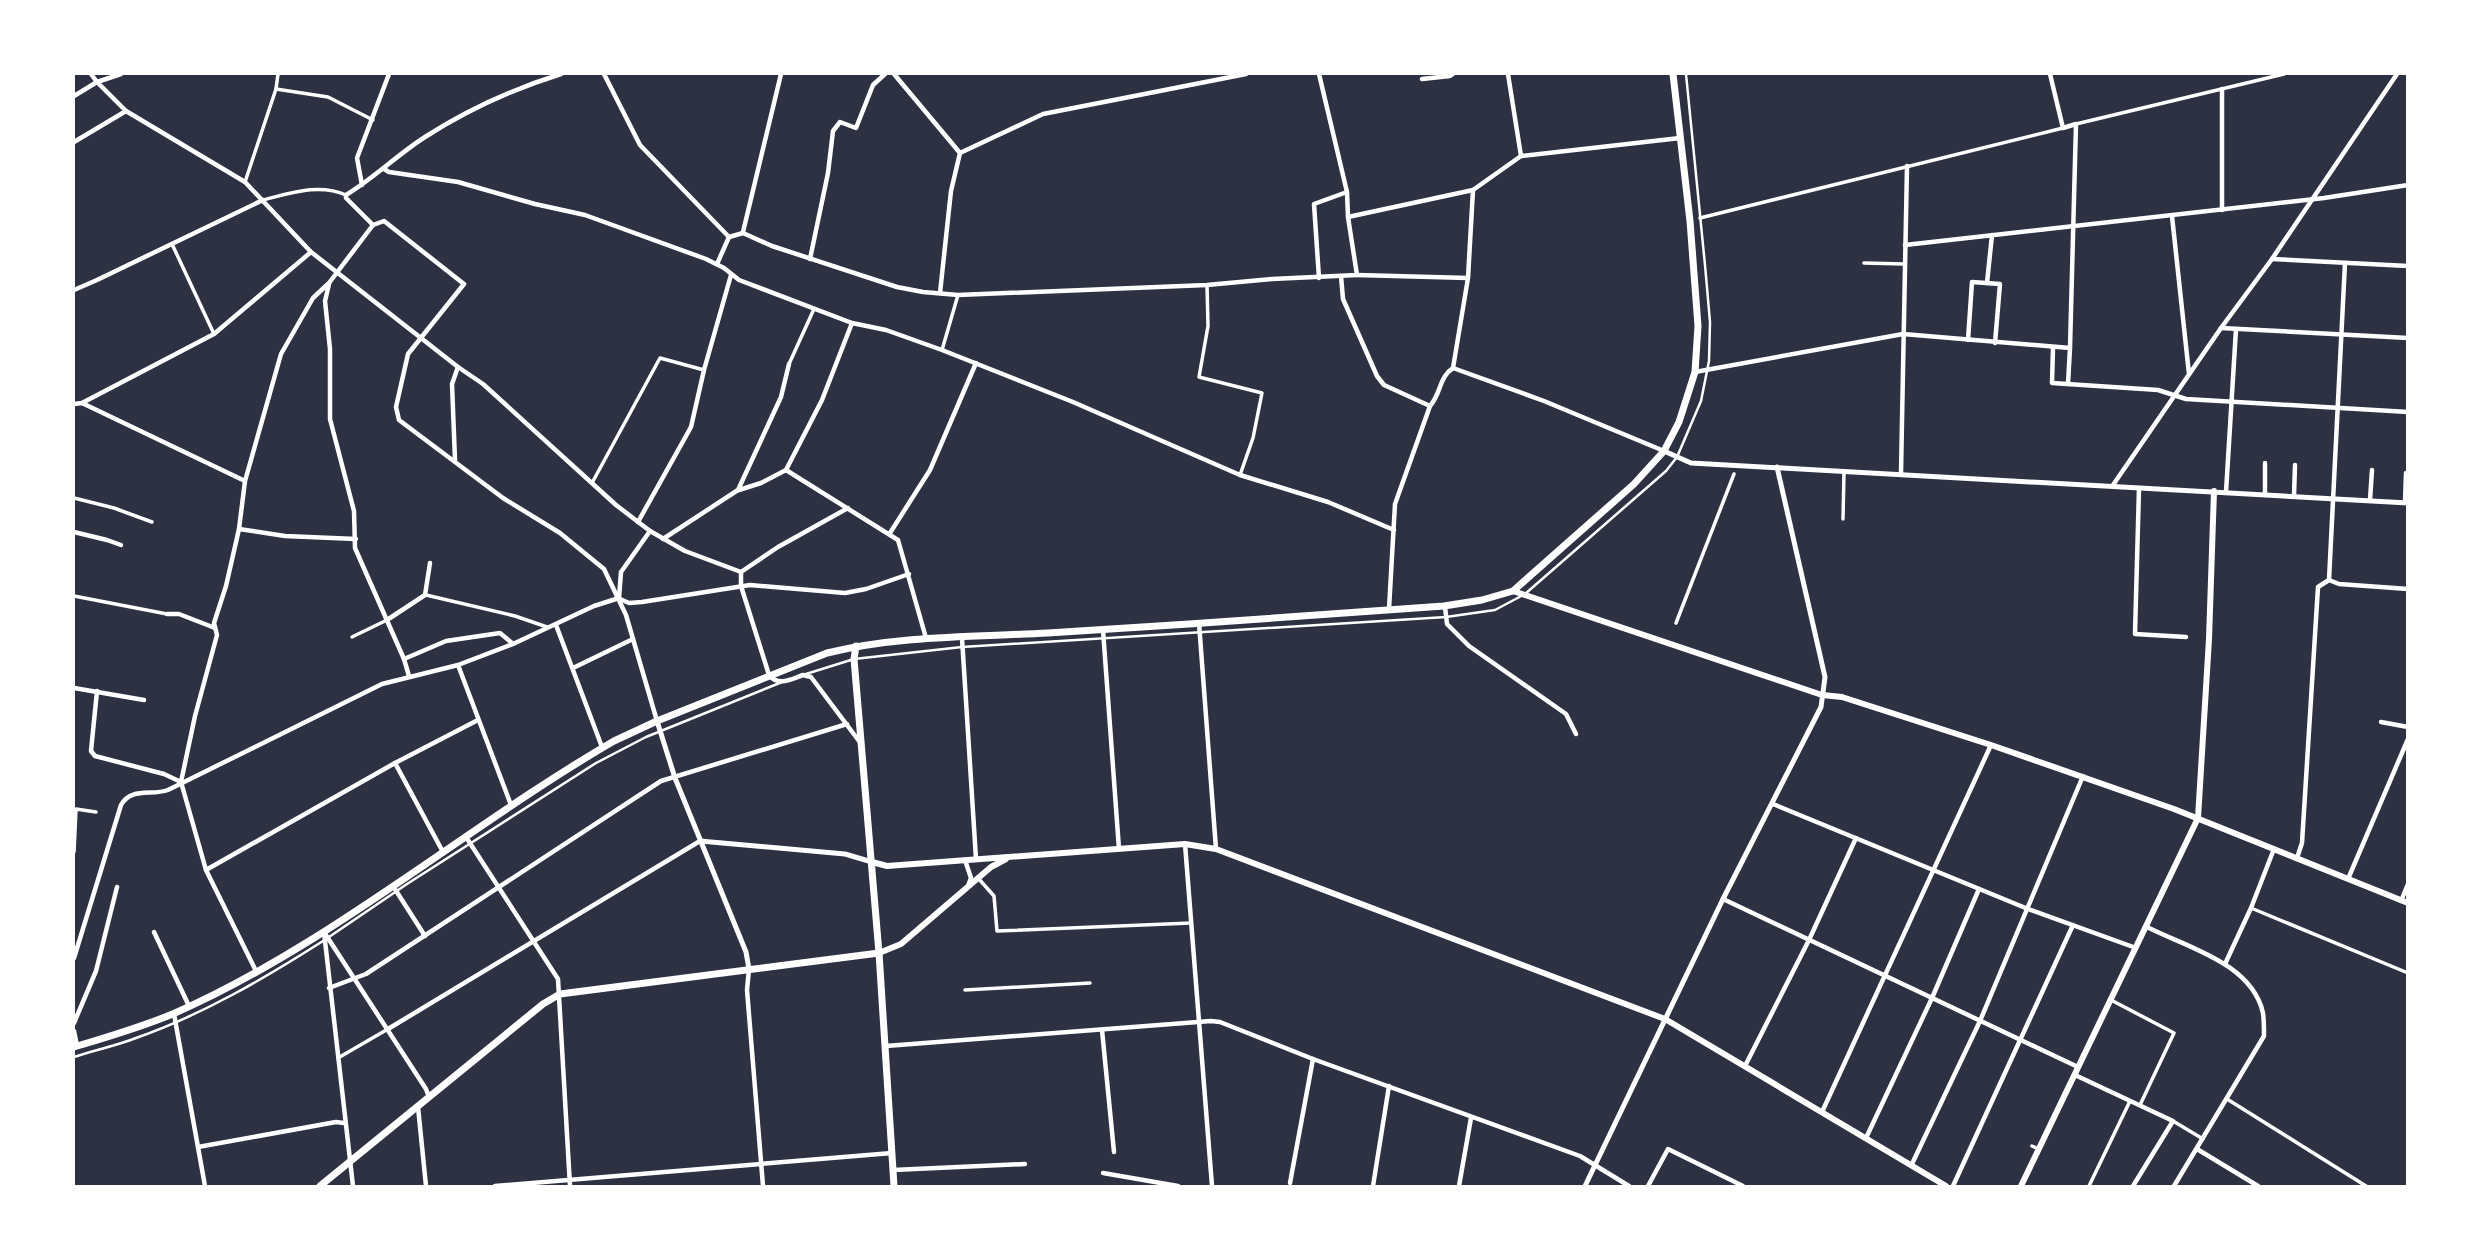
<svg xmlns="http://www.w3.org/2000/svg" width="2481" height="1260" font-family="'Public Sans',sans-serif">
<style>
.lines{fill:none;stroke-linecap:round;stroke-linejoin:round}
.service{stroke:#fff;stroke-width:2.5}
.pedestrian{stroke:#fff;stroke-width:3.5}
.minor{stroke:#fff;stroke-width:4.5}
.tertiary{stroke:#fff;stroke-width:5}
.secondary{stroke:#fff;stroke-width:6}
.primary{stroke:#fff;stroke-width:7}
</style>
<rect width="100%" height="100%" fill="#2d3142"/>
<g class="lines">
<!-- service -->
<g class="service">
<path d="M 806,674 L 854,659 L 962,647 L 1446,617 L 1495,610 L 1525,594 L 1666,471 L 1677,457 L 1701,401 L 1709,361 L 1710,322 L 1705,265 L 1686,74"/>
<path d="M 329,937 L 407,884 L 596,763 L 646,737 L 782,682"/>
<path d="M 74,1057 C 94,1050 116,1046 136,1038 C 202,1015 265,978 323,941"/>
</g>
<!-- pedestrian -->
<g class="pedestrian">
<path d="M 276,89 L 328,97 L 373,120"/>
<path d="M 2076,124 L 2284,74"/>
<path d="M 245,182 L 276,89 L 278,74"/>
<path d="M 263,200 C 291,193 319,183 346,195"/>
<path d="M 1700,218 L 2063,128"/>
<path d="M 172,244 L 214,334"/>
<path d="M 1864,263 L 1905,264"/>
<path d="M 1207,285 L 1208,326 L 1199,377 L 1262,393 L 1253,438 L 1240,475"/>
<path d="M 942,350 L 958,295"/>
<path d="M 789,364 L 814,309"/>
<path d="M 592,483 L 660,358 L 704,370"/>
<path d="M 74,498 L 114,508 L 152,522"/>
<path d="M 1843,519 L 1844,472"/>
<path d="M 426,595 L 515,616 L 547,627"/>
<path d="M 74,596 L 167,614"/>
<path d="M 1676,623 L 1734,474"/>
<path d="M 352,637 L 387,620"/>
<path d="M 74,852 L 76,809 L 96,812"/>
<path d="M 978,878 L 994,896 L 997,931 L 1191,923"/>
<path d="M 2251,908 L 2408,973"/>
<path d="M 965,990 L 1090,983"/>
<path d="M 2111,1000 L 2174,1033 L 2140,1105"/>
<path d="M 338,1058 L 388,1029"/>
<path d="M 2227,1099 L 2366,1186"/>
<path d="M 2173,1121 L 2203,1139"/>
<path d="M 2032,1146 L 2039,1149"/>
<path d="M 2089,1186 L 2130,1101"/>
</g>
<!-- minor -->
<g class="minor">
<path d="M 91,74 L 97,82 L 126,111 L 245,182 L 311,252 L 458,367 L 483,384 L 616,505 L 650,531 L 685,551 L 741,572"/>
<path d="M 604,74 L 640,145 L 729,237 L 743,233"/>
<path d="M 894,74 L 960,153 L 951,191 L 940,293"/>
<path d="M 1319,74 L 1347,192"/>
<path d="M 1508,74 L 1521,156"/>
<path d="M 2050,74 L 2063,128 L 2076,124 L 2070,348"/>
<path d="M 1422,79 L 1450,76 L 1453,74"/>
<path d="M 2222,89 L 2222,210"/>
<path d="M 74,96 L 97,82 L 121,74"/>
<path d="M 74,142 L 126,111"/>
<path d="M 960,153 L 1043,114 L 1246,74"/>
<path d="M 384,169 L 389,172 L 458,182 L 535,204 L 585,215 L 706,259 L 724,268 L 739,280 L 852,323 L 886,330 L 942,350 L 1073,402 L 1240,475 L 1328,502 L 1394,530"/>
<path d="M 362,185 L 357,158 L 389,74"/>
<path d="M 2172,216 L 2189,374"/>
<path d="M 1348,217 L 1473,190"/>
<path d="M 373,225 L 346,198 L 346,195 C 374,178 397,155 425,137 C 467,110 513,89 561,74"/>
<path d="M 743,232 L 781,74"/>
<path d="M 743,233 L 772,246 L 897,287 L 923,292 L 958,295 L 1207,285 L 1272,279 L 1357,275 L 1348,217 L 1347,192 L 1314,204 L 1319,278"/>
<path d="M 1905,245 L 2324,198 L 2408,185"/>
<path d="M 810,259 L 828,173 L 833,131 L 840,122 L 856,128 L 873,85 L 885,74"/>
<path d="M 2272,259 L 2408,266"/>
<path d="M 717,264 L 729,237"/>
<path d="M 1357,275 L 1468,278"/>
<path d="M 1341,276 L 1343,299 L 1377,376 L 1384,385 L 1430,406 L 1395,504 L 1389,609"/>
<path d="M 1987,283 L 1992,235"/>
<path d="M 329,284 L 325,301 L 330,349 L 330,419 L 354,511 L 355,548 L 404,659 L 409,676"/>
<path d="M 74,290 L 97,280 L 263,200"/>
<path d="M 2221,328 L 2408,338"/>
<path d="M 1968,340 L 1972,282 L 2000,284 L 1995,343"/>
<path d="M 2053,348 L 2052,383 L 2158,390 L 2186,399 L 2408,412"/>
<path d="M 1453,368 L 1544,401 L 1664,451"/>
<path d="M 1695,372 L 1903,334 L 2070,348 L 2068,384"/>
<path d="M 82,403 L 245,481"/>
<path d="M 74,404 L 82,403 L 214,334 L 311,252"/>
<path d="M 1430,406 C 1441,394 1439,377 1453,368 L 1468,278 L 1473,190 L 1521,156 L 1680,138"/>
<path d="M 455,460 L 452,384 L 458,367"/>
<path d="M 786,470 L 898,540 L 926,638"/>
<path d="M 1901,473 L 1907,166"/>
<path d="M 2113,485 L 2221,328 L 2272,259 L 2397,74"/>
<path d="M 2139,488 L 2135,634 L 2186,637"/>
<path d="M 739,490 L 761,483 L 786,470 L 822,400 L 852,323"/>
<path d="M 2226,492 L 2236,329"/>
<path d="M 2265,494 L 2265,463"/>
<path d="M 2294,496 L 2295,465"/>
<path d="M 2370,500 L 2372,470"/>
<path d="M 2405,502 L 2406,473"/>
<path d="M 638,522 L 691,427 L 704,370 L 731,275"/>
<path d="M 239,529 L 285,536 L 356,539"/>
<path d="M 74,532 L 107,540 L 121,545"/>
<path d="M 890,533 L 930,470 L 976,363"/>
<path d="M 663,539 L 738,490 L 781,397 L 789,364"/>
<path d="M 741,572 L 741,586 L 769,675 C 779,687 791,679 803,675 L 811,677 L 859,741"/>
<path d="M 741,572 L 778,547 L 848,508"/>
<path d="M 2329,580 L 2339,584 L 2408,589"/>
<path d="M 619,598 L 621,572 L 650,531"/>
<path d="M 620,599 L 629,603 L 642,602 L 750,585 L 845,593 L 866,589 L 909,574"/>
<path d="M 1445,607 L 1447,624 L 1469,646 L 1566,714 L 1576,734"/>
<path d="M 167,614 L 179,614 L 215,628"/>
<path d="M 387,620 L 425,595 L 430,563"/>
<path d="M 1199,623 L 1216,849"/>
<path d="M 556,625 L 602,747"/>
<path d="M 1103,630 L 1119,849"/>
<path d="M 962,638 L 976,859"/>
<path d="M 404,659 L 446,641 L 500,633 L 512,643"/>
<path d="M 458,665 L 511,805"/>
<path d="M 573,668 L 633,639"/>
<path d="M 74,688 L 144,700"/>
<path d="M 97,691 L 91,751 L 95,756 L 164,774 L 181,782"/>
<path d="M 2381,722 L 2408,727"/>
<path d="M 395,763 L 443,852"/>
<path d="M 1773,804 L 2028,909 L 2136,948"/>
<path d="M 466,837 L 558,979 L 570,1186"/>
<path d="M 1185,844 L 1212,1186"/>
<path d="M 2297,858 L 2302,843 L 2318,587 L 2329,580 L 2345,263"/>
<path d="M 965,860 L 971,878 L 968,886"/>
<path d="M 206,870 L 395,763 L 478,720"/>
<path d="M 2348,879 L 2408,739"/>
<path d="M 393,886 L 425,936"/>
<path d="M 1723,899 L 2078,1067"/>
<path d="M 2401,901 L 2408,884"/>
<path d="M 2147,927 C 2186,947 2252,963 2263,1013 C 2264,1020 2264,1029 2264,1036 L 2174,1186"/>
<path d="M 154,932 L 189,1006"/>
<path d="M 324,932 L 353,1186"/>
<path d="M 324,932 L 426,1089 L 429,1097"/>
<path d="M 74,958 L 121,805 C 131,787 151,796 168,790 L 382,684 L 458,665 L 513,644 L 594,606 L 619,598"/>
<path d="M 2225,964 L 2251,908 L 2274,849"/>
<path d="M 749,969 L 747,990 L 763,1186"/>
<path d="M 256,971 L 206,870 L 181,782 L 195,716 L 217,635 L 214,623 L 226,586 L 239,529 L 245,481 L 281,354 L 313,298 L 329,283 L 373,225 L 384,221 L 464,284 L 408,354 L 396,407 L 399,420 L 503,498 L 560,533 L 604,569 L 626,615 L 657,721"/>
<path d="M 329,988 L 366,974 L 661,781 L 847,724"/>
<path d="M 174,1014 L 205,1186"/>
<path d="M 74,1023 L 96,971 L 117,887"/>
<path d="M 388,1029 L 700,841"/>
<path d="M 1102,1030 L 1114,1152"/>
<path d="M 74,1031 L 77,1046"/>
<path d="M 886,1046 L 1211,1021 L 1220,1022 L 1313,1059 L 1580,1156 L 1629,1186"/>
<path d="M 1745,1066 L 1809,940 L 1856,838"/>
<path d="M 2075,1075 L 2173,1121 L 2133,1186"/>
<path d="M 418,1107 L 426,1186"/>
<path d="M 1822,1112 L 1991,745"/>
<path d="M 1866,1138 L 1932,998 L 1979,889"/>
<path d="M 198,1147 L 336,1122 L 344,1123"/>
<path d="M 2197,1149 L 2258,1186"/>
<path d="M 1911,1166 L 1980,1021 L 2083,776"/>
<path d="M 893,1170 L 1025,1164"/>
<path d="M 1103,1173 L 1178,1186"/>
<path d="M 1290,1183 L 1313,1059"/>
<path d="M 495,1186 L 892,1153"/>
<path d="M 1373,1186 L 1389,1086"/>
<path d="M 1459,1186 L 1471,1118"/>
<path d="M 1648,1186 L 1668,1149 L 1743,1186"/>
<path d="M 1953,1186 L 2073,925"/>
</g>
<!-- tertiary -->
<g class="tertiary">
<path d="M 1664,451 L 1691,463 L 2408,503"/>
<path d="M 657,721 L 675,778 L 746,952 L 749,969"/>
<path d="M 700,841 L 845,854 L 872,862"/>
<path d="M 1585,1186 L 1723,899 L 1821,707 L 1825,677 L 1777,467"/>
</g>
<!-- secondary -->
<g class="secondary">
<path d="M 1513,591 L 1822,695 L 1842,697 L 1991,745 L 2174,809 L 2408,903"/>
<path d="M 872,862 L 887,866 L 1185,844 L 1216,849 L 1665,1019 L 1946,1186"/>
<path d="M 879,953 L 901,944 L 991,867 L 1006,859"/>
<path d="M 2021,1186 L 2198,818 L 2209,639 L 2214,491"/>
</g>
<!-- primary -->
<g class="primary">
<path d="M 856,646 L 854,659 L 879,953 L 894,1186"/>
<path d="M 74,1047 C 108,1037 142,1027 175,1013 C 331,944 466,827 614,741 L 657,721 L 827,653 C 899,635 975,637 1048,633 C 1180,625 1313,616 1444,606 L 1482,600 L 1513,591 L 1634,484 L 1664,451 L 1679,422 L 1695,372 L 1698,326 L 1690,221 L 1673,74"/>
<path d="M 320,1186 L 543,1004 L 560,994 L 879,953"/>
</g>
</g>
<!-- border -->
<rect width="2481" height="1260" fill="none" stroke="#ffffff" stroke-width="150"/>
</svg>
